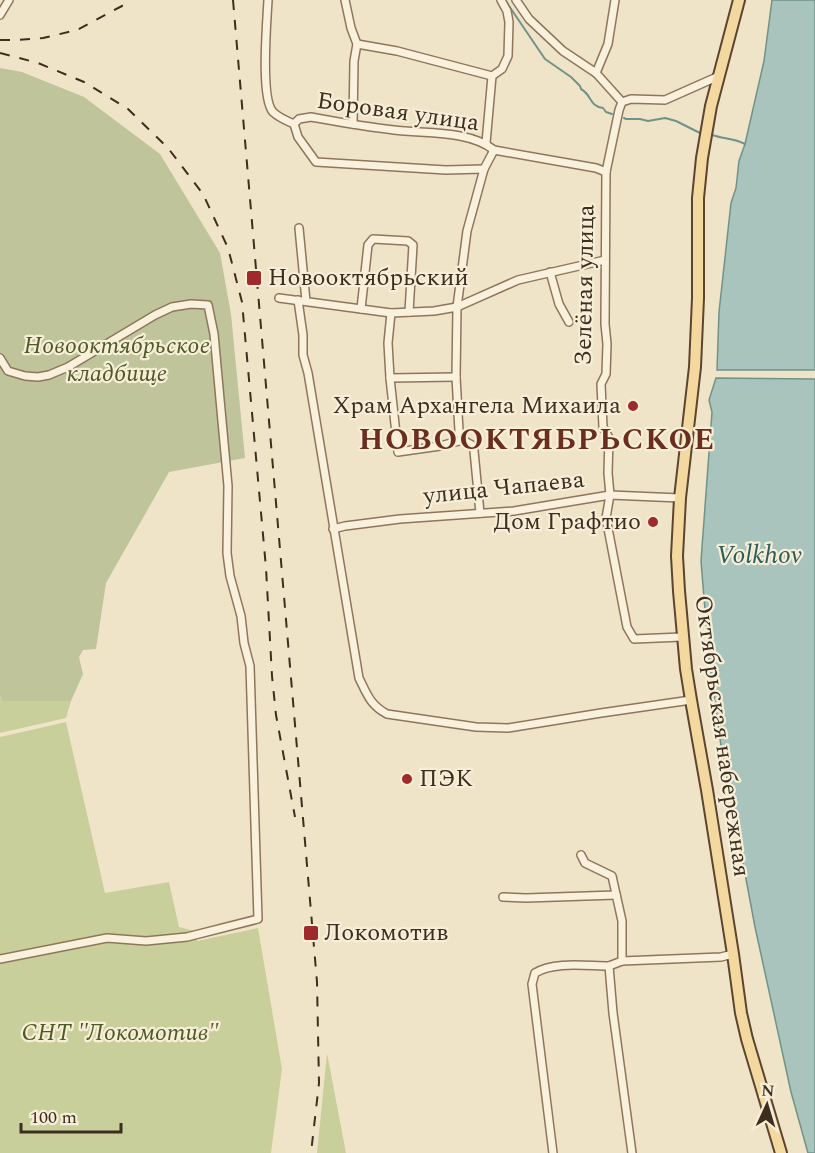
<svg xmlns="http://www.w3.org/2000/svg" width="815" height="1153" font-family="Spectral,serif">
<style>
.green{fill:#c9cf9b}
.cemetery{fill:#bfc49a}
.water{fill:#a9c4bc;stroke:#6f938a;stroke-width:1.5}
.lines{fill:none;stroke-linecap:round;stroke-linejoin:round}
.stream{stroke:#6f938a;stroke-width:2}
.street-casing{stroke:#8d765c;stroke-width:10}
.primary-casing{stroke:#5b4430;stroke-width:14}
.street{stroke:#faf1dc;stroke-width:7}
.primary{stroke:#f3d9a0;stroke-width:10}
.rail{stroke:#3d2e20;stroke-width:2;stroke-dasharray:10 10;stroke-linecap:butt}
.poi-dot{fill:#9e2a2b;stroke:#f7eed8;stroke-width:2}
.labels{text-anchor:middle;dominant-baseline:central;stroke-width:4.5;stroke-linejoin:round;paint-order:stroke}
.street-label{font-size:24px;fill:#3d2e20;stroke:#f7eed8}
.poi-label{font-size:24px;fill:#3d2e20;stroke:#f7eed8;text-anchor:start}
.park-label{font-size:24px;font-style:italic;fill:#4d5a26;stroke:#f7eed8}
.water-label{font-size:26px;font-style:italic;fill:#2f5d5a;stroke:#f7eed8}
.district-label{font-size:30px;font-weight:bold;letter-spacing:1.5px;fill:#6b2e1e;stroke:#f7eed8}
</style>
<rect width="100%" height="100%" fill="#f0e4c8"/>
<!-- green -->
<g class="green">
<path d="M 0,695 L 2,701 L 71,701 L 66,718 L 0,733 Z"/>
<path d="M 66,722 L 105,893 L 169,882 L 179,927 L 195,931 L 197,941 L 258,928 L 282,1069 L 271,1153 L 0,1153 L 0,737 Z"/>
<path d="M 327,1053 L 346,1153 L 317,1153 Z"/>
</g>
<!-- cemetery -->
<path class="cemetery" d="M 0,68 L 22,72 L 84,97 L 160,154 L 220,253 L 231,314 L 245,458 L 169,472 L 106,583 L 96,649 L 83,650 L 79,657 L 83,674 L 71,701 L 2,701 L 0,695 Z"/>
<!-- water -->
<g class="water">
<path d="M 772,0 L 815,0 L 815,370 L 717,370 L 719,312 L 731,203 L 736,188 L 739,161 L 745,144 L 764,61 Z"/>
<path d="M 716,378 L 815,379 L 815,1153 L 808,1153 L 791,1092 L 755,927 L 721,746 L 709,659 L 701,561 L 712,412 L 709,400 Z"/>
</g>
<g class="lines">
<!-- stream -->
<g class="stream">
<path d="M 505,0 L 545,59 L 571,77 L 580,86 L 581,89 C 592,95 589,106 603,108 L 606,112 L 612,114"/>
<path d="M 624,118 L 626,119 L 640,119 L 648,121 L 665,118 L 676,121 L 700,133"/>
<path d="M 712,135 C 724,139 734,138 745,144"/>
</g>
<defs>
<g id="street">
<path d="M 268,0 C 267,21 260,98 273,112 C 278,117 287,121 294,124"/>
<path d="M 345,0 L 351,28 L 357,44 L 354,61 L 353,124"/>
<path d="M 516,0 L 529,19 L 563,51 L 596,73"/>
<path d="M 615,0 L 608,44 L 596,73 L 622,102 L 619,110 L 606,172 L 605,324 L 607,344 L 606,374 L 601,384 L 603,427 L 609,438 L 608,473 L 610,495 L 606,518 L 627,627 L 634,639 L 682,637"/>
<path d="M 0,15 L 9,0"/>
<path d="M 357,44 L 397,51 L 492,76 L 502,69 L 508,56 L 509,22 L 507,11 L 501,0"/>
<path d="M 622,102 L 631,99 L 665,100 L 719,76"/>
<path d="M 294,124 L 299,119 L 311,117 C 339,122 366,127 394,130 C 425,134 469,130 494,150 L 596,168 L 606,172"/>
<path d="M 294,124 L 298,137 L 316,162 L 446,170 L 484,169"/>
<path d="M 486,143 L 492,76"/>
<path d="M 299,228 L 306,301"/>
<path d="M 550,272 L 559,304 L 569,322"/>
<path d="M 279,298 L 391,313 L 434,311 L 457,307 L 518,280 L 605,260"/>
<path d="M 298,300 L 303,335 L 303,355 L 308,373 L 359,678 C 367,694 370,705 387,714 L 476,727 L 508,728 L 601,713 L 691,700"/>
<path d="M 361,309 L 368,245 L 373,239 L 408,241 L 413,245 L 409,312"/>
<path d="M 391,313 L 388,343 L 390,378 L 398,452 L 440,446 L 463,440"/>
<path d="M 0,358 L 8,371 L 25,376 L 38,377 L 49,375 L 68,367 L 155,315 L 172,307 L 191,304 L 208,305 L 214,334 L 228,486 L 227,553 L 230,576 L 241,616 L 244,643 L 250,666 L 258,919 L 187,937 L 146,941 L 107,938 L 0,959"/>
<path d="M 390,378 L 456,377"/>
<path d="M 480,513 L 474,451 L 472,445 L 463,440 L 459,431 L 456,377 L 457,307 L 467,231 L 484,169 L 494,150"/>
<path d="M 333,529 L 345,526 L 400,519 L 514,511 L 610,495 L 680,498"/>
<path d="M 581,855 L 585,863 L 612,876 L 622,921 L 622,961 L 609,966 L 613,1013 L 632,1153"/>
<path d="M 503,897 L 526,898 L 616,895"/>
<path d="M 622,961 L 721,957 L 733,954"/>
<path d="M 553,1153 L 532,984 L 535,973 C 554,961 587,966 609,966"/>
</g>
<path id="primary" d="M 739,0 L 711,106 L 702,158 L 698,198 L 698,298 L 695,367 L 680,498 L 677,556 L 679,591 L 686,669 L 691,700 L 707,790 L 733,954 L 741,1013 L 747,1039 L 781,1153"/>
</defs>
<!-- street casing -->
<use href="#street" class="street-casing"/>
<!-- primary casing -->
<use href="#primary" class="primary-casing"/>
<!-- street -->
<use href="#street" class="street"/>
<!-- primary -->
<use href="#primary" class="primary"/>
<!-- rail -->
<g class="rail">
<path d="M 233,0 L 317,982 L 319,1083 L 311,1153"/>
<path d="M 0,40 L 16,40 L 43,38 L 77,30 L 122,6 L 129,0"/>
<path d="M 0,53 L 38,63 L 84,82 L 128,109 L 168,148 L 203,194 L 228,248 L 242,302 L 266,568 L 272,676 L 276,715 L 295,817"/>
</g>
</g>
<!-- markers -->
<g class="poi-dot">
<rect x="246" y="270" width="16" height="16" rx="3"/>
<circle cx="633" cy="406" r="6"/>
<circle cx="653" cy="522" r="6"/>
<circle cx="407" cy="779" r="6"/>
<rect x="303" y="925" width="16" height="16" rx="3"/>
</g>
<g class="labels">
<!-- street labels -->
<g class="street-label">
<text transform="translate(398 112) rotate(8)">Боровая улица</text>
<text transform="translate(585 285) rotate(-89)">Зелёная улица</text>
<text transform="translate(504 488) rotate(-6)">улица Чапаева</text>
<text transform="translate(722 736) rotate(82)">Октябрьская набережная</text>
</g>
<!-- poi labels -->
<g class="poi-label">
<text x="268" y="278">Новооктябрьский</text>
<text x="621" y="406" text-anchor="end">Храм Архангела Михаила</text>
<text x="641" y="522" text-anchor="end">Дом Графтио</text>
<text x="419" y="779">ПЭК</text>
<text x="324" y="933">Локомотив</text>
</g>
<!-- park labels -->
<g class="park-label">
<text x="117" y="346">Новооктябрьское<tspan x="117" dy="28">кладбище</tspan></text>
<text x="120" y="1033">СНТ "Локомотив"</text>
</g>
<!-- water labels -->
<g class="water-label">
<text x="759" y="555">Volkhov</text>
</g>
<!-- district labels -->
<g class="district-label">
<text x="537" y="440">НОВООКТЯБРЬСКОЕ</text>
</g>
</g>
<!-- north arrow -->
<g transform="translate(767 1105) rotate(4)" stroke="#f7eed8" stroke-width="4.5" paint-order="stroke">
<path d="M0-4.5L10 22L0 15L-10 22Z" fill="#3d2e20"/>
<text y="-9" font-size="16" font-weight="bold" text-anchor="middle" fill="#3d2e20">N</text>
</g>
<!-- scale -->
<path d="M21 1123v9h100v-9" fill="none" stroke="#3d2e20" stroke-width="3"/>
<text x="30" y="1123" font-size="18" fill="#3d2e20" stroke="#f7eed8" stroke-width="4.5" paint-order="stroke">100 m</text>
</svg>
